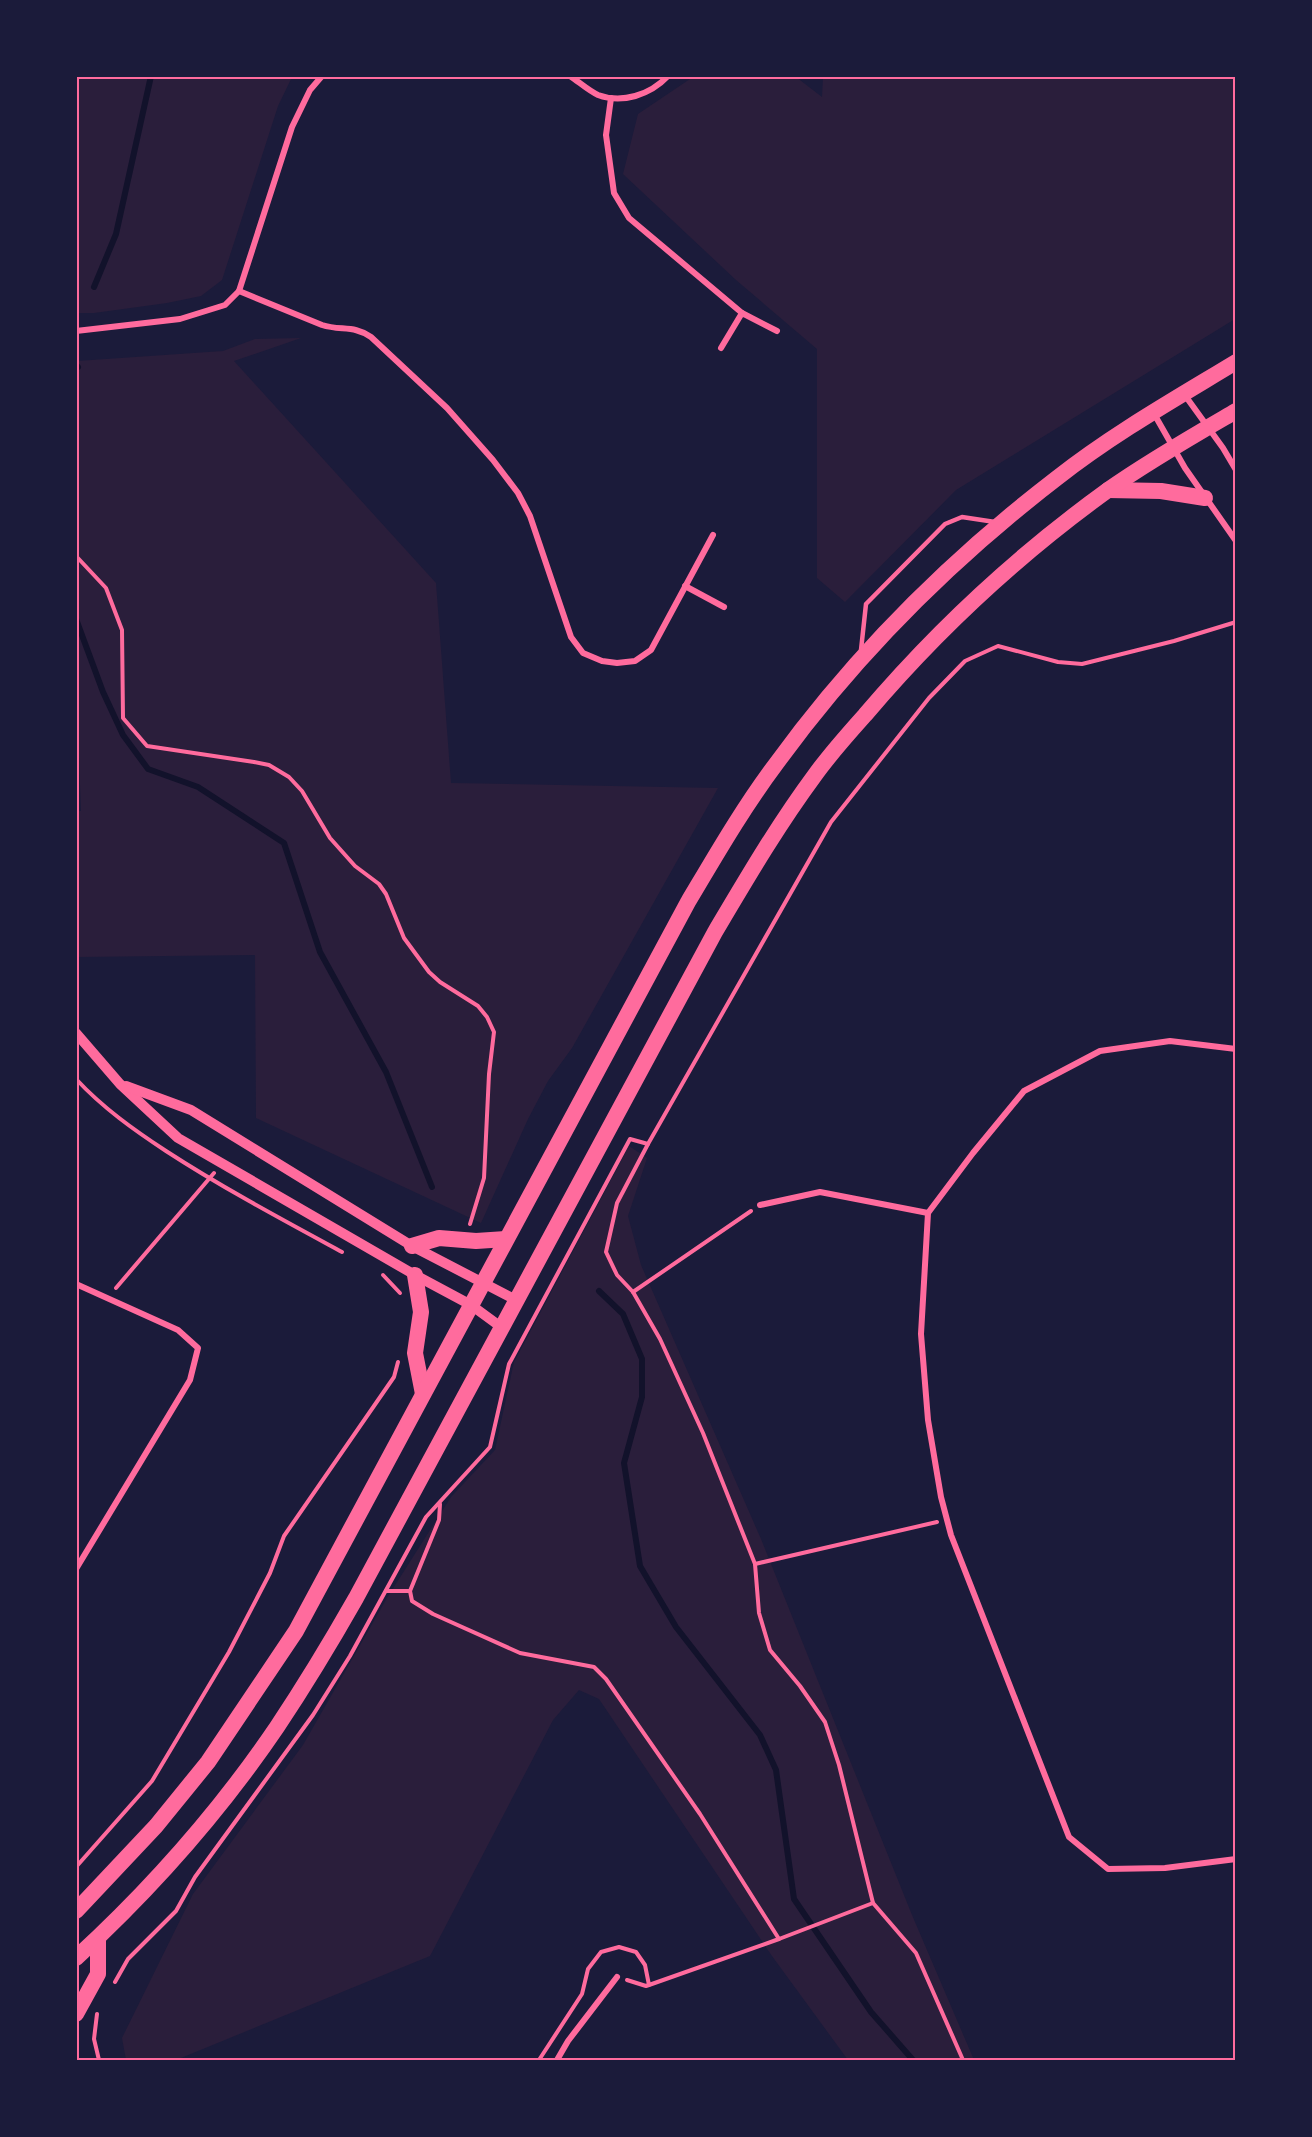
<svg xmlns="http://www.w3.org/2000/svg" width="1312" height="2137" font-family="Georgia,serif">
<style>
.green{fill:#2a1e3b}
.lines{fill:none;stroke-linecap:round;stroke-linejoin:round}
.stream{stroke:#12122b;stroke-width:6}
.path{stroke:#ff6b9d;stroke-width:4}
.service{stroke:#ff6b9d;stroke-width:4.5}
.minor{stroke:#ff6b9d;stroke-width:6}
.tertiary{stroke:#ff6b9d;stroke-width:10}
.trunk{stroke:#ff6b9d;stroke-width:16}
.neatline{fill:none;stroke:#ff6b9d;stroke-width:2}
</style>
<rect width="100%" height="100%" fill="#1b1b3a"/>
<!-- green -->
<g class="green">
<path d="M 76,77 L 292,77 L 278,106 L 222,280 L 201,296 L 167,303 L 94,313 L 77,313 Z"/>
<path d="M 693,77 L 796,77 L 822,97 L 823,77 L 1235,77 L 1235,319 L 956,490 L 845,602 L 817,578 L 817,349 L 736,280 L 623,174 L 638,114 Z"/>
<path d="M 301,338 L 234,361 L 436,583 L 451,783 L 718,788 L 572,1048 L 548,1081 L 528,1119 L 481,1223 L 256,1118 L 255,955 L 77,957 L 76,811 L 81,811 L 76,677 L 77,361 L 223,351 L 255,339 Z"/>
<path d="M 629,1146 L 647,1158 L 628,1216 L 641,1265 L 761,1539 L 912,1915 L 974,2060 L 848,2060 L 772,1956 L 599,1699 L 579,1690 L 553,1720 L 430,1956 L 176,2060 L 126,2060 L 122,2038 L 193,1894 L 303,1745 L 387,1598 L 451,1497 L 495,1450 L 514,1362 Z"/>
</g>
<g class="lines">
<!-- stream -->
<g class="stream">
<path d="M 94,287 L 116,234 L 151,76"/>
<path d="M 76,368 L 78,367"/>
<path d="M 76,619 L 103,692 L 123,735 L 148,769 L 198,787 L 284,843 L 320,952 L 386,1072 L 432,1187"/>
<path d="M 599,1291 L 623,1314 L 642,1359 L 642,1397 L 624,1463 L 640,1566 L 676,1627 L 760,1735 L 776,1770 L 794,1899 L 871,2012 L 913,2060"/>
</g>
<!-- path -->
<g class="path">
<path d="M 76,556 L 106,588 L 122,630 L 123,718 L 147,746 L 254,762 L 269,765 L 289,777 L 302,791 L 330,838 L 355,866 L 379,884 L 386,894 L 404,938 L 429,972 L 440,982 L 478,1006 L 487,1017 L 494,1032 L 489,1074 L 484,1178 L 470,1224"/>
<path d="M 76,1079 C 103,1108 134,1130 166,1151 C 223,1188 283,1220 342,1252"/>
<path d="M 648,1144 L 617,1203 L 606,1252 L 617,1275 L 633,1292 L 660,1339 L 703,1433 L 755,1564 L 759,1613 L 770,1650 L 800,1686 L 825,1722 L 839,1765 L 873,1903 L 916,1953 L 963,2060"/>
<path d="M 1236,1222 L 1236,1224"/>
<path d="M 383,1275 L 400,1293"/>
<path d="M 116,1288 L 214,1173"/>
<path d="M 633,1292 L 751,1211"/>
<path d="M 440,1504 L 439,1520 L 410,1591 L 412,1601 L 433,1614 L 520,1653 L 594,1667 L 606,1679 L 700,1814 L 779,1939 L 649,1985 L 645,1965 L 636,1952 L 619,1947 L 601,1952 L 588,1969 L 582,1994 L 539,2060"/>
<path d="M 755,1564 L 937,1522"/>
<path d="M 386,1591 L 410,1591"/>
<path d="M 76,1867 L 152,1781 L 229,1652 L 270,1573 L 284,1536 L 394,1377 L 398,1362"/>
<path d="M 779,1939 L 873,1903"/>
<path d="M 627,1980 L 646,1986 L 649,1985"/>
<path d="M 115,1982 L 128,1959 L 176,1911 L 195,1877 L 313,1715 L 350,1656 L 426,1517 L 490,1447 L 509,1364 L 630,1139 L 648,1144 L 831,822 L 929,698 L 965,661 L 998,646 L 1058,662 L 1082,664 L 1174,641 L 1236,622"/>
<path d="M 97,2014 L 94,2039 L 99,2060"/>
</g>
<!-- service -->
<path class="service" d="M 861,650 L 866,604 L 945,524 L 962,517 L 995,522"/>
<!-- minor -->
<g class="minor">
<path d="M 570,76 C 579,82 589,91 598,95 C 622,104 650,95 668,76"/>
<path d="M 611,98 L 606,135 L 614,193 L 629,218 L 742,313"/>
<path d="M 239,291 L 322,325 C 341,331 354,325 371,337 L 447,408 L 493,460 L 518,493 L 530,516 L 571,637 L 583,653 L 602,661 L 617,663 L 635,661 L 651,650 L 713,535"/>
<path d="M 76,331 L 180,319 L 225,305 L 239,291 L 292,127 L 310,90 L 322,76"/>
<path d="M 721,348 L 742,313 L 777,331"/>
<path d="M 1184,394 L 1223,448 L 1236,470"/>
<path d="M 1153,412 L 1185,468 L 1236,541"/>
<path d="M 685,586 L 724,607"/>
<path d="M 1236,1049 L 1170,1041 L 1100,1051 L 1024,1091 L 973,1153 L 928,1213 L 921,1334 L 928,1420 L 941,1497 L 951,1535 L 1069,1837 L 1108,1869 L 1165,1868 L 1236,1859"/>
<path d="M 760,1205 L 820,1192 L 928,1213"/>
<path d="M 76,1284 L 178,1330 L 198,1348 L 190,1380 L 76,1569"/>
<path d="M 557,2060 L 568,2041 L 617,1977"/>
</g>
<!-- tertiary -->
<g class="tertiary">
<path d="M 76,1033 L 120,1084 L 178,1138 L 415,1275 L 471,1305 L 501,1327"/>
<path d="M 126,1086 L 191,1110 L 412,1246 L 516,1300"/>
</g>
<!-- trunk -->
<g class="trunk">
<path d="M 1108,490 L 1161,491 L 1205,498"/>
<path d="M 412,1246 L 439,1238 L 476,1241 L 506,1239"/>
<path d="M 415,1275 L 421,1312 L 415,1353 L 423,1394"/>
<path d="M 76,1911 L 156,1826 L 208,1762 L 296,1631 L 688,902 C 716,855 743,808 776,764 C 856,654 949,561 1057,478 C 1113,434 1175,399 1236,362"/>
<path d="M 76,1958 C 151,1889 220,1811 277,1727 C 305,1685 331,1642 356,1598 L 715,932 C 747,878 778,825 815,775 C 830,754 848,734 865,715 C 937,630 1018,555 1108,490 C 1149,461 1193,436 1236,411"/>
<path d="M 76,2014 L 98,1974 L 98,1938"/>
</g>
</g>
<!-- border -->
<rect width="1312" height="2137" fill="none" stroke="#1b1b3a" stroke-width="156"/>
<rect x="78" y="78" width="1156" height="1981" class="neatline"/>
</svg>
